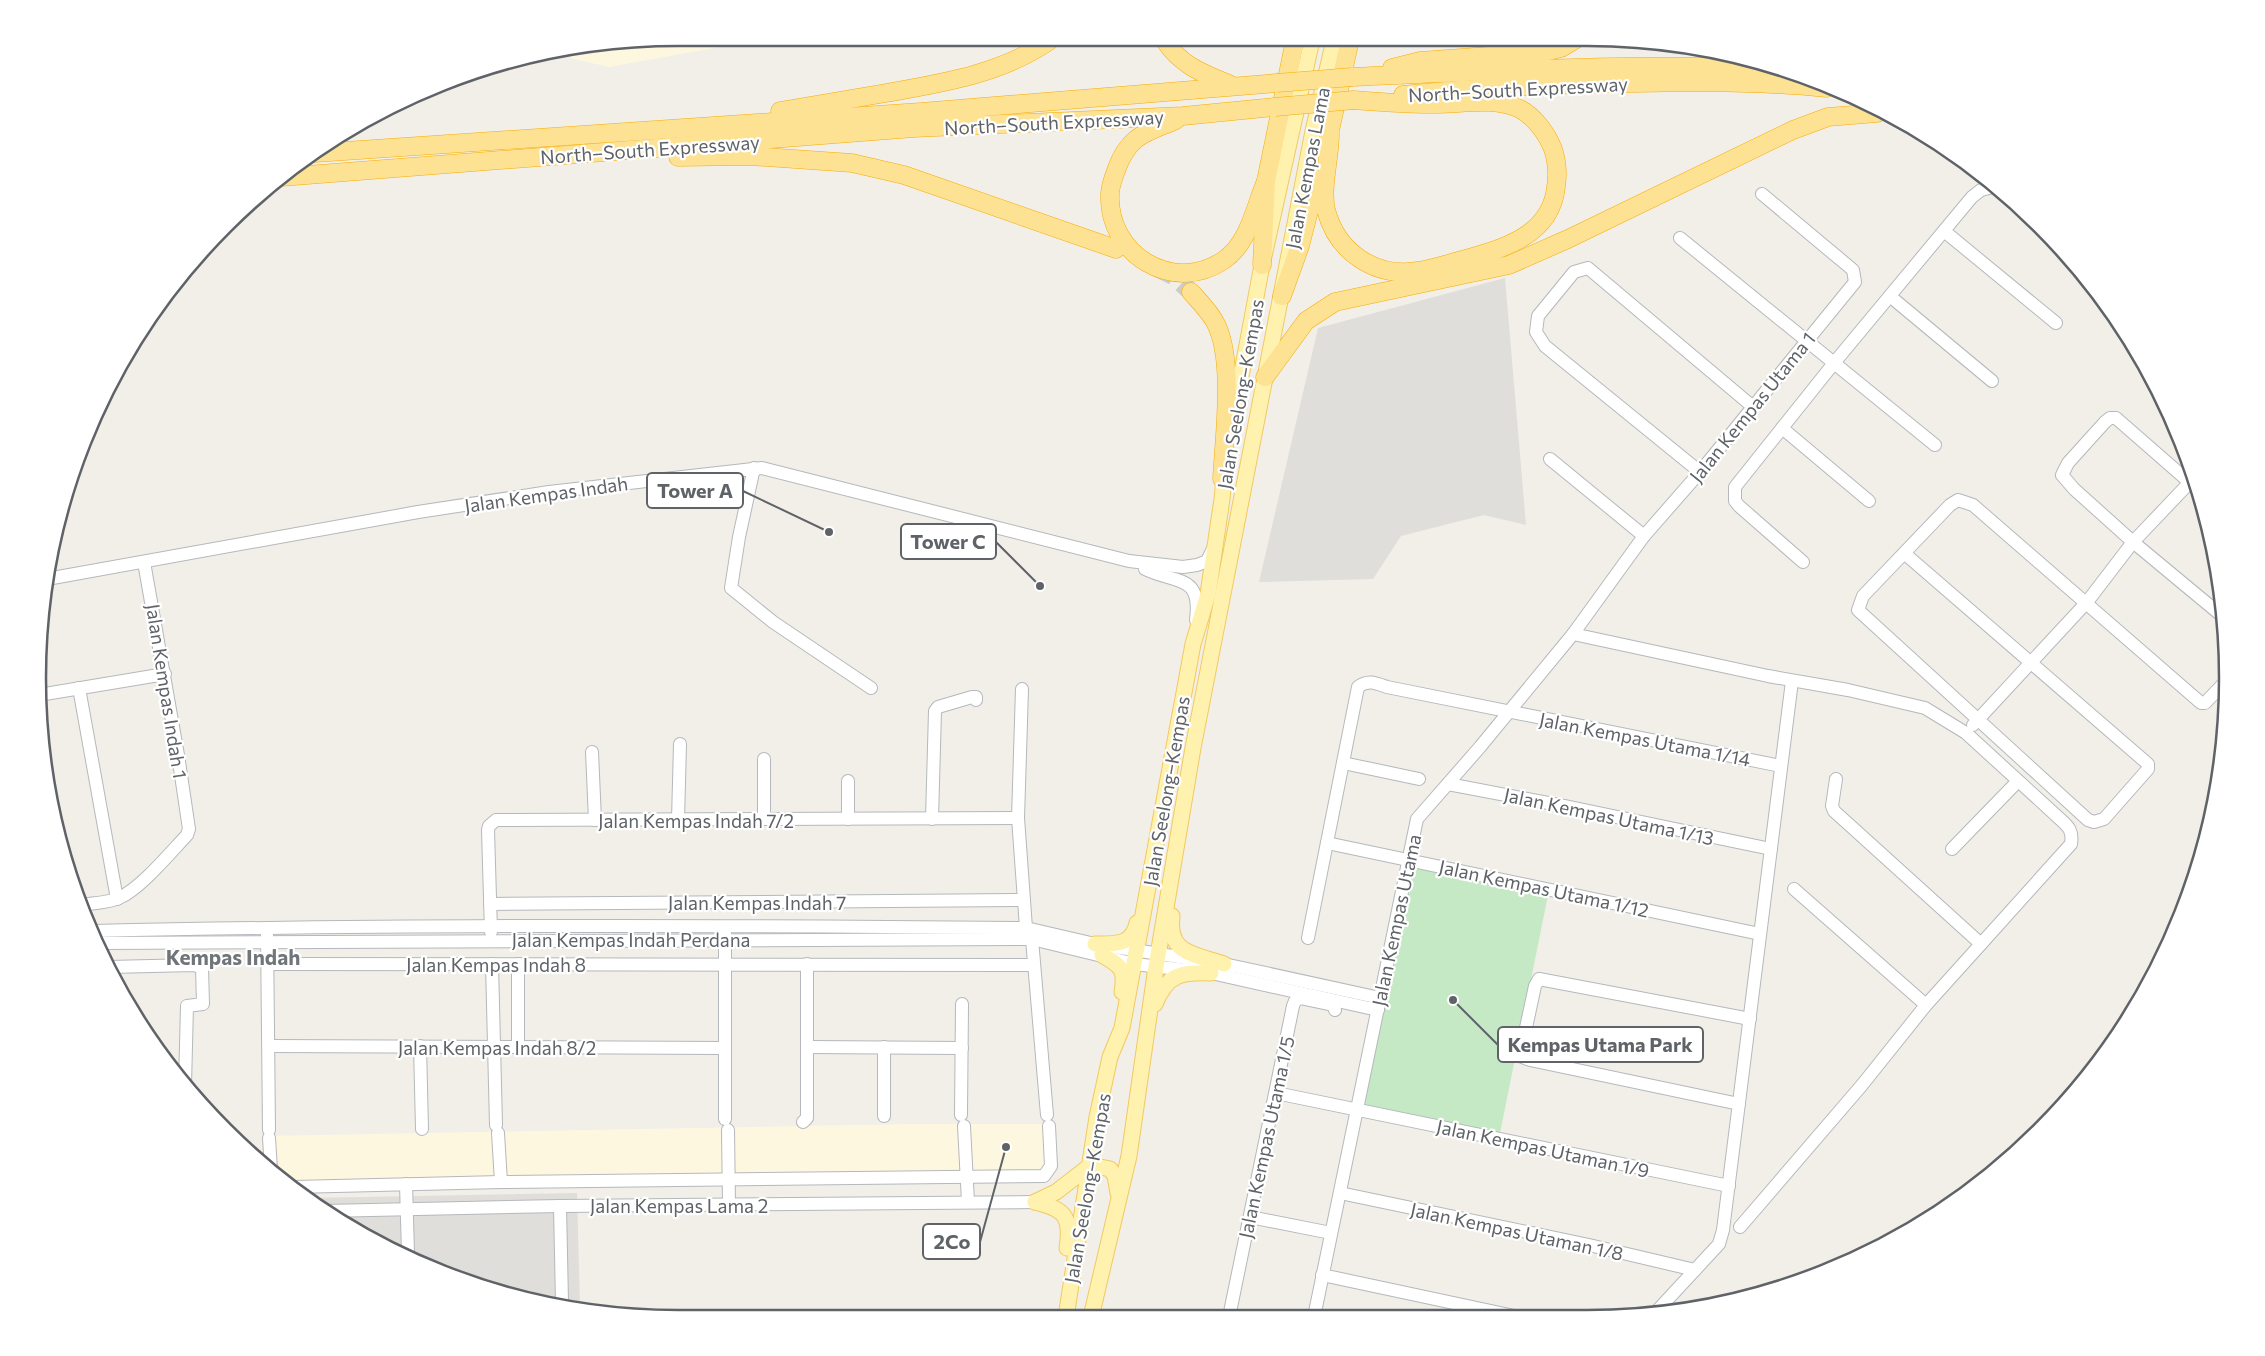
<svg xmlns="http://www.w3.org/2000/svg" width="2265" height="1356" font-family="Commissioner,sans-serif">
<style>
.commercial{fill:#fef7e0}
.industrial{fill:#e0deda}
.park{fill:#c5e8c5}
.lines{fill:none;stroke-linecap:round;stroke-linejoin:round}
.highway-tunnel{stroke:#ccccc8;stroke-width:18;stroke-dasharray:18 9;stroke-linecap:butt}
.minor-casing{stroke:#b5b8bc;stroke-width:14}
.major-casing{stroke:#f2c960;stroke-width:17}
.highway-casing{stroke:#f9ab00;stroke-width:19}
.minor{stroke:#fff;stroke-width:12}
.major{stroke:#fff2af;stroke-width:15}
.highway{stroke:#fde293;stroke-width:18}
.highway-bridge-casing{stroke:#f9ab00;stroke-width:19;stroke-linecap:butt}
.highway-bridge{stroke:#fde293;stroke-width:18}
.labels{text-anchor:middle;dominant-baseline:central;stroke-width:4.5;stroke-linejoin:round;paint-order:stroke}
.street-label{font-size:19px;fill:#5f6368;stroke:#fff}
.quarter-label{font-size:21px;font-weight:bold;fill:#70757a;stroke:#fff}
.rim{fill:none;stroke:#5f6368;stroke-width:2.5}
.leader{fill:none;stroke:#5f6368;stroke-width:2}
.callout-dot{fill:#5f6368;stroke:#fff;stroke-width:2}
.callout{fill:#fff;stroke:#5f6368;stroke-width:2}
.callout-label{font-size:20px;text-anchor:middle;font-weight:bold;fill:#5f6368}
</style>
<rect width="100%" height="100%" fill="#f1efe8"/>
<!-- commercial -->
<g class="commercial">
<path d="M 748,42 L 609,67 L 570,58 L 568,49 L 594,43 Z"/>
<path d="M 917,1124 L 1052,1124 L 1052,1174 L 298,1190 L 267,1166 L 266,1136 Z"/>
</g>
<!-- industrial -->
<g class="industrial">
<path d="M 1505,278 L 1526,525 L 1484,515 L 1401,536 L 1373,579 L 1259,582 L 1318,328 Z"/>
<path d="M 577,1193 L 580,1306 L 472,1284 L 322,1210 L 307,1198 Z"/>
</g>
<!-- park -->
<path class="park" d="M 1409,859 L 1549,890 L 1499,1138 L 1357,1110 Z"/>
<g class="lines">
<!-- highway-tunnel -->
<path class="highway-tunnel" d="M 1159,269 L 1173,276 L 1191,292"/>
<defs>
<g id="minor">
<path d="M 1944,231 L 2056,323"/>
<path d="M 1680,238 L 1935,445"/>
<path d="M 1891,297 L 1992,381"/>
<path d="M 1782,428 L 1869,501"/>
<path d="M 1550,459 L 1644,536"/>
<path d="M 754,468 L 739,537 L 731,588 L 773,622 L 871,688"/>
<path d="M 1700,472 L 1545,346 L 1536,332 L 1538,316 L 1574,272 L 1588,268 L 1752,406"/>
<path d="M 2195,487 L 2116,418 L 2110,418 L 2105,422 L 2068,463 L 2062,475 L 2074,489 L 2133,542 L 2221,615"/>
<path d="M 1904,553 L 2148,764 L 2148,769 L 2104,819 L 2094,822 L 2088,820 L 1858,610 L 1863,596 L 1950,505 L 1958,500 L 1973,505 L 2201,703 L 2205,703 L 2227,680"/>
<path d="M 1803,562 L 1739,506 L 1735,501 L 1735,487 L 1834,363 L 1972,197 L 1981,190 L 1993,187"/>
<path d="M 1145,569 C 1175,584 1202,573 1196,620"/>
<path d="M 47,579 L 418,512 L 549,492 L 762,468 L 1129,561 L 1183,567 L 1197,565 L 1207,561 L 1214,547"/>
<path d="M 1573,634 L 1768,676 L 1848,690 L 1925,708 L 1966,733 L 2060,819 C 2069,827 2073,831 2071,844 L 1981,944"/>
<path d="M 79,688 L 117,899"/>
<path d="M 1022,689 L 1018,818 L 1026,928"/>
<path d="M 39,695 L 165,674"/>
<path d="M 1973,725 L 2087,602 L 2133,542 L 2193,479"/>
<path d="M 592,752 L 595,820"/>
<path d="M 1343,763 L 1419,779"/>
<path d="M 1448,784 L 1564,806 L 1771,849"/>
<path d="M 764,819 L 764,759"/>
<path d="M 848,819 L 848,781"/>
<path d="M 932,819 L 935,711 L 938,707 L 972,697 L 976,697 L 976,700"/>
<path d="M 678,820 L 680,744"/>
<path d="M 1327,843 L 1760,934"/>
<path d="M 1952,849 L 2018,781"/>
<path d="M 1794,889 L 1926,1005"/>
<path d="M 490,904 L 1024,900"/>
<path d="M 81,905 C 93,903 108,903 119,898 C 140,889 170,853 187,835 L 189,829 L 178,755 L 144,562"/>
<path d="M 93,931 C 404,924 715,925 1026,928 L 1095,944 L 1224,964 L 1380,998"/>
<path d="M 491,932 L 488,830 L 489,826 L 496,820 L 1018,818"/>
<path d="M 267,933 L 269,1130"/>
<path d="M 725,933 L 725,1119"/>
<path d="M 1308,938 L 1358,687 C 1368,679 1376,683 1387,687 L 1781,766"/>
<path d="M 1032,939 L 1047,1115"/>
<path d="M 98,943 L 1032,939 L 1135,964 L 1211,973 L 1378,1010"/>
<path d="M 268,964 L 1033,965"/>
<path d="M 492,964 L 496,1125"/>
<path d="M 518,964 L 518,1047"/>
<path d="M 109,967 L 194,965 L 202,968 L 203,1004 L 187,1006 L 185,1085"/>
<path d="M 269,1046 L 725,1048"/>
<path d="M 420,1046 L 422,1129"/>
<path d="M 808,1047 L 962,1048"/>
<path d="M 1276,1093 L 1729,1186"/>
<path d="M 1739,1104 L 1530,1060 L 1522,1057 L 1521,1051 L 1535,986 L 1539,979 L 1750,1019"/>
<path d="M 961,1115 L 962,1004"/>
<path d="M 884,1116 L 884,1047"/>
<path d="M 803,1122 L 807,1118 L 807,964"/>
<path d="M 964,1126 L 968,1202"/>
<path d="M 728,1130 L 729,1204"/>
<path d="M 498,1133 L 501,1182"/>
<path d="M 269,1138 L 271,1169"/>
<path d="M 406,1184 L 408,1253"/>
<path d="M 294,1187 L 501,1182 L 1044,1176 L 1051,1166 L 1049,1126"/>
<path d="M 1340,1193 L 1589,1245 L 1695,1270"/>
<path d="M 560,1206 L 562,1302"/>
<path d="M 324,1211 L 560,1206 L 1035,1202"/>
<path d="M 1250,1217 L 1331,1233"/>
<path d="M 1740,1227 L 1862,1085 L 1926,1005 L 1981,944 L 1834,811 L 1832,806 L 1836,779"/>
<path d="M 1322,1275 L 1519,1317"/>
<path d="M 1656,1312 L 1719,1244 L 1723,1230 L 1792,681"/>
<path d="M 1229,1317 L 1293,1006 L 1295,1001 L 1300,998 L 1333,1005 L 1335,1010"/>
<path d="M 1314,1317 L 1417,819 L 1480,747 L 1573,634 L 1644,536 L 1700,472 L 1855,282 L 1853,270 L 1762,194"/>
</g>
<g id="major">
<path d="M 1231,430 L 1262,265 L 1312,40"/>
<path d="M 1172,916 C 1167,954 1194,954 1224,964"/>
<path d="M 1095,944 C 1114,944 1132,946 1137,923"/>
<path d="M 1102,955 C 1121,966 1126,969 1122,992"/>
<path d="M 1155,1004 C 1167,974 1181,972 1211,973"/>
<path d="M 1035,1202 C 1064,1209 1072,1216 1067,1248"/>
<path d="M 1035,1202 L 1056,1192 L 1091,1165 L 1110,1169 L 1115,1176 L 1118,1193"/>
<path d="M 1066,1317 L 1097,1117 L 1110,1057 L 1122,1028 L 1193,644 L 1208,594 L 1222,499 L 1225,468"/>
<path d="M 1091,1317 L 1129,1156 L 1156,967 L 1193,748 L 1313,131 L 1334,40"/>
</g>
<g id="highway">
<path d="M 1165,41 C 1181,66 1205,74 1231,85"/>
<path d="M 1392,68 L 1420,61 L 1544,52 L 1561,48 L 1576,39"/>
<path d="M 1352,77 C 1494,71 1637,62 1779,69"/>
<path d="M 1403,95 C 1465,88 1526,86 1588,84 C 1667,82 1748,80 1827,88"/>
<path d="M 780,111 C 815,105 851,99 886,93 C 942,83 1001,74 1049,41"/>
<path d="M 1176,120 C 1163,126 1145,131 1135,140 C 1126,148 1121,157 1117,168 C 1114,177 1110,185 1110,194 C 1107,254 1173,295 1224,260 C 1249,243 1255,207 1266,181"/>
<path d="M 1330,134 C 1330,158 1321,187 1326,210 C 1337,252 1375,278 1418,271 C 1432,269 1447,264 1462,260 C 1502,249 1551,236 1556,187 C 1558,174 1557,161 1553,149 C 1547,134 1535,117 1520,109 C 1493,96 1459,105 1430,104 C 1405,104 1379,102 1354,100"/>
<path d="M 1327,144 L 1350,40"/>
<path d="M 315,153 L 921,112 L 1277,83"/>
<path d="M 678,157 L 750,156 L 852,163 L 904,175 L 1116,249"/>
<path d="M 281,177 L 914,128 L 1183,116 L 1275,107"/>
<path d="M 1262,265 L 1266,181 L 1295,40"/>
<path d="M 1191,292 C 1199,301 1209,311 1215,322 C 1235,358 1224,438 1222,479"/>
<path d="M 1282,296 L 1300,246 L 1319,172"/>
<path d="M 1265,377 L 1306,321 L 1335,302 L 1509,265 L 1568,239 L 1793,130 L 1828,117 L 1877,113"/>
</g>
</defs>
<!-- minor casing -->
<use href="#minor" class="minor-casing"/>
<!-- major casing -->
<use href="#major" class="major-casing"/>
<!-- highway casing -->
<use href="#highway" class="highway-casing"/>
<!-- minor -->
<use href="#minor" class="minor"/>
<!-- major -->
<use href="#major" class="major"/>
<!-- highway -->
<use href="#highway" class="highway"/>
<defs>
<g id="highway-bridge">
<path d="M 1277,83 L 1352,77"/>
<path d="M 1275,107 L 1354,100"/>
</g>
</defs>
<!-- highway-bridge casing -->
<use href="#highway-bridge" class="highway-bridge-casing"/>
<!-- highway-bridge -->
<use href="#highway-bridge" class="highway-bridge"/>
</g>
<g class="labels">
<!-- street labels -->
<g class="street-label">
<text transform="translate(1518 89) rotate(-3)">North–South Expressway</text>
<text transform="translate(1054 122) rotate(-3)">North–South Expressway</text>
<text transform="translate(650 149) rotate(-4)">North–South Expressway</text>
<text transform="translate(1307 168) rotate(-79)">Jalan Kempas Lama</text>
<text transform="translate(1240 394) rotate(-80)">Jalan Seelong–Kempas</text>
<text transform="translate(1752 407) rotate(-51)">Jalan Kempas Utama 1</text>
<text transform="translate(546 494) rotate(-8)">Jalan Kempas Indah</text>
<text transform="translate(167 691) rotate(81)">Jalan Kempas Indah 1</text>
<text transform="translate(1645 739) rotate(11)">Jalan Kempas Utama 1/14</text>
<text transform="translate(1166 791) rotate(-80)">Jalan Seelong–Kempas</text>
<text transform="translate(1609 816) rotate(12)">Jalan Kempas Utama 1/13</text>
<text x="696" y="820">Jalan Kempas Indah 7/2</text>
<text transform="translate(1544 888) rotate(12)">Jalan Kempas Utama 1/12</text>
<text x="757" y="902">Jalan Kempas Indah 7</text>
<text transform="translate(1396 920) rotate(-78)">Jalan Kempas Utama</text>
<text x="631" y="939">Jalan Kempas Indah Perdana</text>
<text x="496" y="964">Jalan Kempas Indah 8</text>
<text x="497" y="1047">Jalan Kempas Indah 8/2</text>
<text transform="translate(1266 1137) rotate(-78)">Jalan Kempas Utama 1/5</text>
<text transform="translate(1543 1148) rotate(12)">Jalan Kempas Utaman 1/9</text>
<text transform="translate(1087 1188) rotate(-80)">Jalan Seelong–Kempas</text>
<text x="679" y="1205">Jalan Kempas Lama 2</text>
<text transform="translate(1517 1231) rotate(12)">Jalan Kempas Utaman 1/8</text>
</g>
<!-- quarter labels -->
<g class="quarter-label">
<text x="233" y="956">Kempas Indah</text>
</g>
</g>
<!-- crop -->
<path d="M0 0H2265V1356H0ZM678 46H1587A632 632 0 0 1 2219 678V678A632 632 0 0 1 1587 1310H678A632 632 0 0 1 46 678V678A632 632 0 0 1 678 46Z" fill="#fff" fill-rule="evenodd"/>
<path class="rim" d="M678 46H1587A632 632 0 0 1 2219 678V678A632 632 0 0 1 1587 1310H678A632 632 0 0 1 46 678V678A632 632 0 0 1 678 46Z"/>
<!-- callouts -->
<path class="leader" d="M829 532L743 491M1040 586L996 542M1453 1000L1498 1045M1006 1147L980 1242"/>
<g class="callout-dot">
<circle cx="829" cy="532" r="5"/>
<circle cx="1040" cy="586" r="5"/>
<circle cx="1453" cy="1000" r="5"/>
<circle cx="1006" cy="1147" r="5"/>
</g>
<g class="callout">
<rect x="647" y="473" width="96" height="35" rx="5"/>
<rect x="901" y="524" width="95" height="35" rx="5"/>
<rect x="1498" y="1027" width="205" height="35" rx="5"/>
<rect x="923" y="1224" width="57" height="35" rx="5"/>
</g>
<g class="callout-label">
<text x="695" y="498">Tower A</text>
<text x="948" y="549">Tower C</text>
<text x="1600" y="1052">Kempas Utama Park</text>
<text x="952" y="1249">2Co</text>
</g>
</svg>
